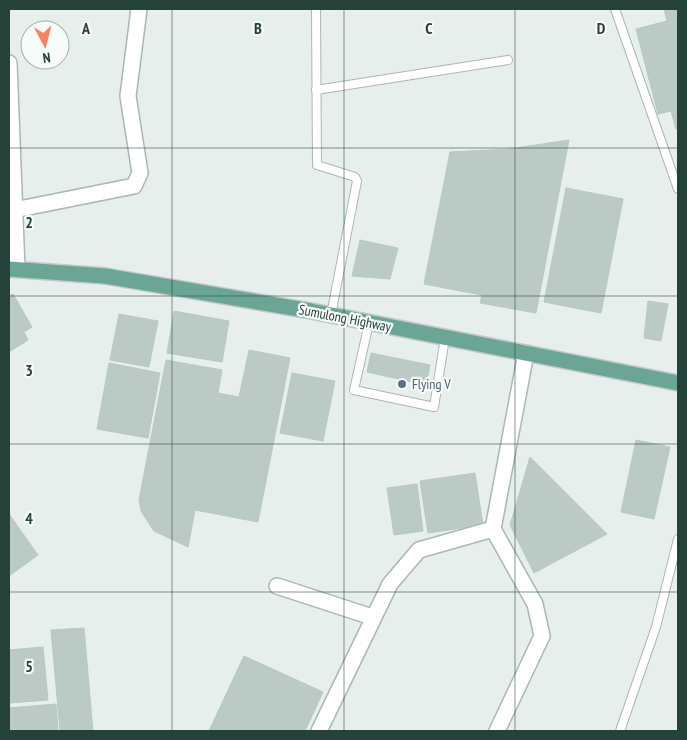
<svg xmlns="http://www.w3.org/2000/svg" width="687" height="740" font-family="'PT Sans Narrow',sans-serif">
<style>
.building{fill:#bbcac4;stroke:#b8c9c2}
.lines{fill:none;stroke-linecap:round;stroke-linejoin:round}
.service-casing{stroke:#a8b8b2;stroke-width:10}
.minor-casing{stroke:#a8b8b2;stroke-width:18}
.primary-casing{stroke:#c2cac8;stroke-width:18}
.service{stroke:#fff;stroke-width:8}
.minor{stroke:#fff;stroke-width:15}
.primary{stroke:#6aa596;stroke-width:15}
.grid{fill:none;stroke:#24423a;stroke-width:1;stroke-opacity:0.55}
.service-dot{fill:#5c6f8a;stroke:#f7fbf9;stroke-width:2}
.labels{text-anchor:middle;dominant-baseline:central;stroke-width:4.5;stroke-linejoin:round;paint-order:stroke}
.street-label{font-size:14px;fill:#24423a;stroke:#f7fbf9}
.service-label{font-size:14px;fill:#4e5e75;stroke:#f7fbf9;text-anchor:start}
.grid-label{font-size:16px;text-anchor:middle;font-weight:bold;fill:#24423a;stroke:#f7fbf9;stroke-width:4.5;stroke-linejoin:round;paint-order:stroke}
</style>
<rect width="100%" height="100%" fill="#e6efeb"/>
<!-- building -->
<g class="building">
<path d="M 664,9 L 678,9 L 678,129 L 676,129 L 671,111 L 658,114 L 636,29 L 667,21 Z"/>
<path d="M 569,140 L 536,313 L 480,303 L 482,295 L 424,284 L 450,152 L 509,149 Z"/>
<path d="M 566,188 L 623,199 L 601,313 L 544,302 Z"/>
<path d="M 360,240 L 398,248 L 390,279 L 352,276 Z"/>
<path d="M 13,294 L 32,327 L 24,332 L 28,340 L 9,352 L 9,296 Z"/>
<path d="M 648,301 L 668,304 L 661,341 L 644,338 Z"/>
<path d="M 174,311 L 229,321 L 222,362 L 167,353 Z"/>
<path d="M 119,314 L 158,321 L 149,367 L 110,360 Z"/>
<path d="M 249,350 L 290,358 L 258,522 L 195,510 L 188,547 L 154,531 L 141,511 L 139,500 L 166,360 L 222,370 L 218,393 L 239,397 Z"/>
<path d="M 371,353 L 430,365 L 426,385 L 367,372 Z"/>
<path d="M 109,363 L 160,373 L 148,438 L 97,429 Z"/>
<path d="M 292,373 L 335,381 L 323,441 L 280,433 Z"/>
<path d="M 636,440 L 670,447 L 654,519 L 621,512 Z"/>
<path d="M 530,457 L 607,534 L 534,573 L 510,525 Z"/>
<path d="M 475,473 L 483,525 L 428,533 L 420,481 Z"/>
<path d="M 417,484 L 423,531 L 394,535 L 387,488 Z"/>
<path d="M 9,514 L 38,555 L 9,576 Z"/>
<path d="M 84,628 L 93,731 L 60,731 L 51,630 Z"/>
<path d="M 43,647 L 48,700 L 9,703 L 9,650 Z"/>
<path d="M 244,656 L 323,692 L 305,731 L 209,731 Z"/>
<path d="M 56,704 L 58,731 L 9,731 L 9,708 Z"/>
</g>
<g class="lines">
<defs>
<g id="service">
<path d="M 316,9 L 317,165 L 355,177 L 357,181 L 331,315"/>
<path d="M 615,9 L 678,189"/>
<path d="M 316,90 L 508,60"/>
<path d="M 369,323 L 354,390 L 434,407 L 445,338"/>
<path d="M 620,731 L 656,627 L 678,539"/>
</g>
<g id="minor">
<path d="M 9,63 L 17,269"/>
<path d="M 14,210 L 134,186 L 140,173 L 128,96 L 139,9"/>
<path d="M 277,586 L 372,617"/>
<path d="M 319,731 L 390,584 L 419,550 L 493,529"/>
<path d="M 497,731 L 542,636 L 535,604 L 493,529 L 526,353"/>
</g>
<path id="primary" d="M 9,269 L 105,276 L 311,311 L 678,383"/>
</defs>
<!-- service casing -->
<use href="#service" class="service-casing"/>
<!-- minor casing -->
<use href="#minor" class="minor-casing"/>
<!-- primary casing -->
<use href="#primary" class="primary-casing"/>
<!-- service -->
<use href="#service" class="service"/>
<!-- minor -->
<use href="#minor" class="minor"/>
<!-- primary -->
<use href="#primary" class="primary"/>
</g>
<!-- grid -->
<path class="grid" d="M 172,9 L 172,731M 344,9 L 344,731M 515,9 L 515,731M 9,148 L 678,148M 9,296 L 678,296M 9,444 L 678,444M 9,592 L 678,592"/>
<!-- markers -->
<circle class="service-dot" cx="402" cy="384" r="5"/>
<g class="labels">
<!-- street labels -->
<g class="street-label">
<text transform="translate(345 318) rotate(11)">Sumulong Highway</text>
</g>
<!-- service labels -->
<g class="service-label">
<text x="412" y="384">Flying V</text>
</g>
</g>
<g class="grid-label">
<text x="86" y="34">A</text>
<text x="258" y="34">B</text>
<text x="429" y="34">C</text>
<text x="601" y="34">D</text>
<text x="29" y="228">2</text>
<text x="29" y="376">3</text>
<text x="29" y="524">4</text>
<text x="29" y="672">5</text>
</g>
<!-- border -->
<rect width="687" height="740" fill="none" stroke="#24423a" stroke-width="20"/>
<!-- north arrow -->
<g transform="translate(45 45) rotate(173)"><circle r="24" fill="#f7fbf9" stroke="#a3b1ad"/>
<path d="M0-4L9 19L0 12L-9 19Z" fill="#f4845f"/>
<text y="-8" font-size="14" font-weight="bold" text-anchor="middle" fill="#24423a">N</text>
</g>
</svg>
